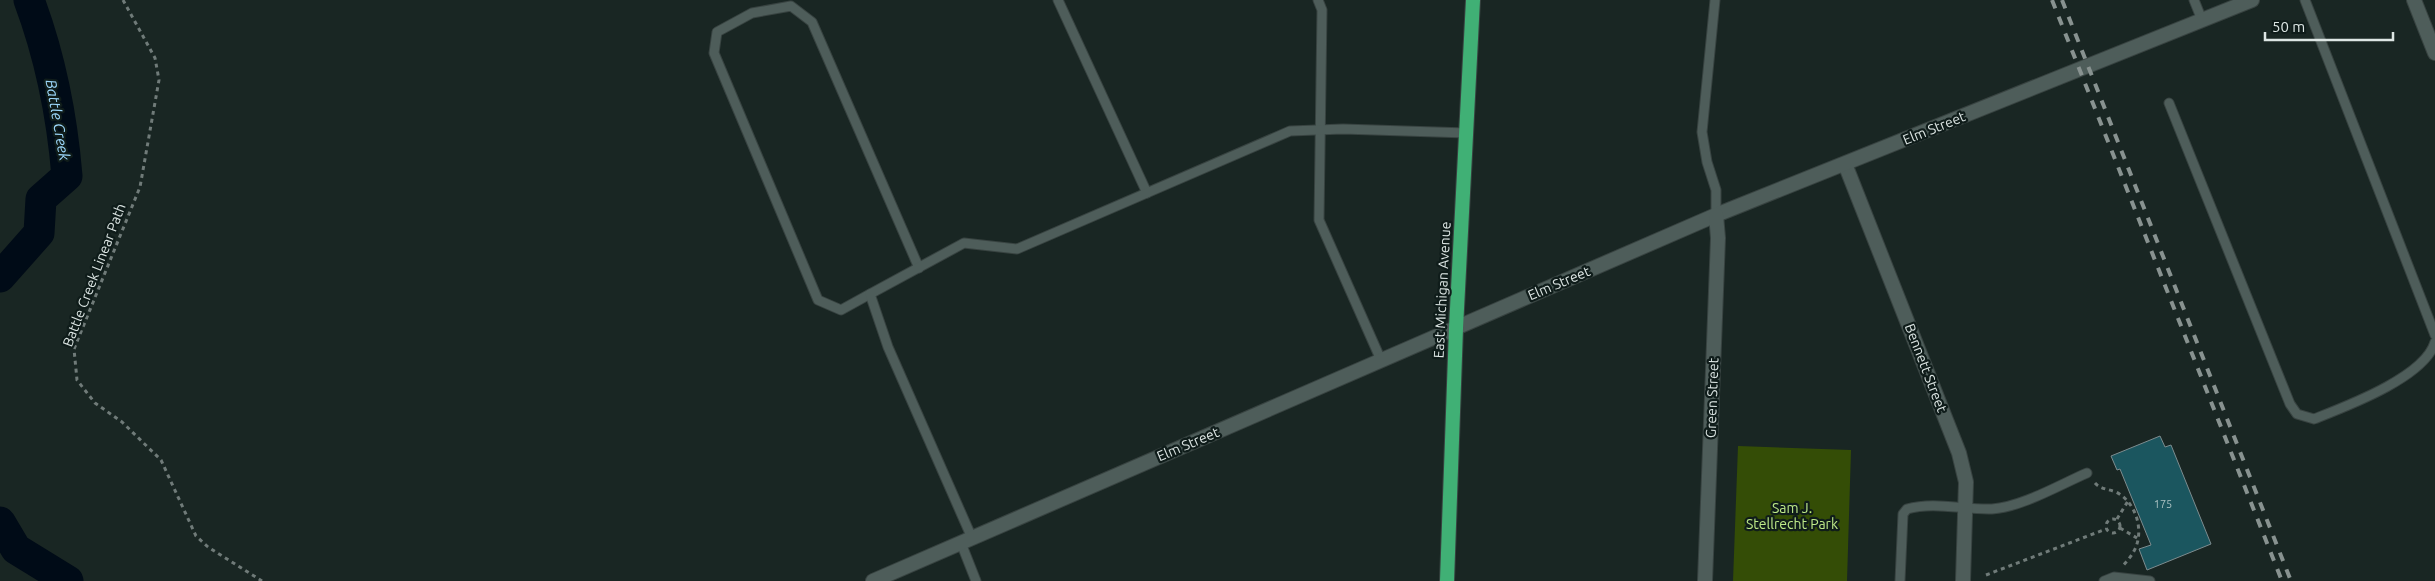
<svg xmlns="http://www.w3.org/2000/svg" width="2435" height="581" font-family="Ubuntu,sans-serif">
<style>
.green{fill:#344d06}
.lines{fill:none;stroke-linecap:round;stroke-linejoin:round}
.river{stroke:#000b17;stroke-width:31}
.building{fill:#1b565f;stroke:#7d8c8f}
.service-casing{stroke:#384341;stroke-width:11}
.minor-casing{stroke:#384341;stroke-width:16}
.trunk-casing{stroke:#384341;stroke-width:16}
.path{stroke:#707b79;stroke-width:3;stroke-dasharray:4 4;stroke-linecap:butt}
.service{stroke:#4e5d5a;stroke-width:9}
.minor{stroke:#4e5d5a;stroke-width:14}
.trunk{stroke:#40b075;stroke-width:14}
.rail{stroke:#889290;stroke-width:4;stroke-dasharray:9 9;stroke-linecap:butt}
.labels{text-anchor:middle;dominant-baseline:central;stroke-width:4.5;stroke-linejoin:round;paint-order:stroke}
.number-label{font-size:11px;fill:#acc2c3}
.street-label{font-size:14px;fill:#dde6e4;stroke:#0f1c1a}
.park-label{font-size:14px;fill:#bde888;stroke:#0f1c1a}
.water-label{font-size:15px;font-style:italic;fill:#9dd8fc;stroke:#0f1c1a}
</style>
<rect width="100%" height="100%" fill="#192623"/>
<!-- green -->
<path class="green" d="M 1738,446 L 1851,450 L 1847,581 L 1733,581 Z"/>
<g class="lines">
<!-- river -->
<g class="river">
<path d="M 0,277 L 39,233 L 41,199 L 67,176 C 62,116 50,56 29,0"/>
<path d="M 0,522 L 16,549 L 68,581"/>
</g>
</g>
<!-- building -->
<path class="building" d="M 2160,436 L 2165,447 L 2171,445 L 2211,544 L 2147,570 L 2139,549 L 2151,545 L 2120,469 L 2117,470 L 2111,456 Z"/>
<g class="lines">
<defs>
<g id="service">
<path d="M 1058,0 L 1147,193"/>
<path d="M 1318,0 L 1322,10 L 1319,220 L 1381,360"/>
<path d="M 1715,0 L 1702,132 L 1707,162 L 1716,190 L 1716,215"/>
<path d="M 2194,0 L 2202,20"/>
<path d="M 2305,0 L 2435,335"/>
<path d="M 2169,103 L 2290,404 L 2297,414 L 2314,419 C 2347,406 2425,377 2435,342"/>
<path d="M 870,294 L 841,310 L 818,300 L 714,53 L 717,32 L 752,13 L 791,6 L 812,22 L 919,268"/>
<path d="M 972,538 L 888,347 L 870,294 L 964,243 L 1017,249 L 1290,131 L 1343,129 L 1467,133"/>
<path d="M 961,543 L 976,581"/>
<path d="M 1900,581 L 1903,514 L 1907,509 C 1934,501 1964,510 1992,509 C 2022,507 2059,485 2087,473"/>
<path d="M 2104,581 L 2114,577 L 2150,581"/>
</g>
<g id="minor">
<path d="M 2414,0 L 2435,53"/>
<path d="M 1845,164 L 1959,453 L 1966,482 L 1963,581"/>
<path d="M 873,581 L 1716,215 L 2252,0"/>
<path d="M 1705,581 L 1718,238 L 1716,215"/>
</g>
<path id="trunk" d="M 1447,581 L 1456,328 L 1473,0"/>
</defs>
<!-- service casing -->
<use href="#service" class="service-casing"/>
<!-- minor casing -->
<use href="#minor" class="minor-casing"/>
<!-- trunk casing -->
<use href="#trunk" class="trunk-casing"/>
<!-- path -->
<g class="path">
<path d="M 123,0 L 155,58 L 159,80 L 140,187 L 74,349 L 77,380 L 95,403 L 122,422 L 161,460 L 196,536 L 208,547 L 262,581"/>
<path d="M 2095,483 C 2100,489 2108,489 2116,492 C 2136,502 2145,531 2134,551 C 2131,557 2126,562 2122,567"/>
<circle cx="2113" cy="526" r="7"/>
<path d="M 2117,519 L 2128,501"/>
<path d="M 2120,528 L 2137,538"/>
<path d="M 1986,575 L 2106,529"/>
</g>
<!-- service -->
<use href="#service" class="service"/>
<!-- minor -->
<use href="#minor" class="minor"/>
<!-- trunk -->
<use href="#trunk" class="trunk"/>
<!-- rail -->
<g class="rail">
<path d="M 2052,0 L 2282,581"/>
<path d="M 2062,0 L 2291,581"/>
</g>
</g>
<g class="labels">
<!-- number labels -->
<g class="number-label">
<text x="2163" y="504">175</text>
</g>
<!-- street labels -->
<g class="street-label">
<text transform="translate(1934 128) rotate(-22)">Elm Street</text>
<text transform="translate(94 275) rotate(-69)">Battle Creek Linear Path</text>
<text transform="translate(1559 283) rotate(-23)">Elm Street</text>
<text transform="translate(1442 290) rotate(-87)">East Michigan Avenue</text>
<text transform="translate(1926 368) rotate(69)">Bennett Street</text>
<text transform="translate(1712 398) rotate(-88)">Green Street</text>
<text transform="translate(1188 444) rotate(-23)">Elm Street</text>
</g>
<!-- park labels -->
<g class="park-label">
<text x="1792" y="508">Sam J.<tspan x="1792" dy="16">Stellrecht Park</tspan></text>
</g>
<!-- water labels -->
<g class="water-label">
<text transform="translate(58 120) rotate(80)">Battle Creek</text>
</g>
</g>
<!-- scale -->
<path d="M2265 32v8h128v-8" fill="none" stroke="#dde6e4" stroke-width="2.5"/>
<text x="2272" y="32" font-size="15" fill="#dde6e4" stroke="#0f1c1a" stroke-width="4" paint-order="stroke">50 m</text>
</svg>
